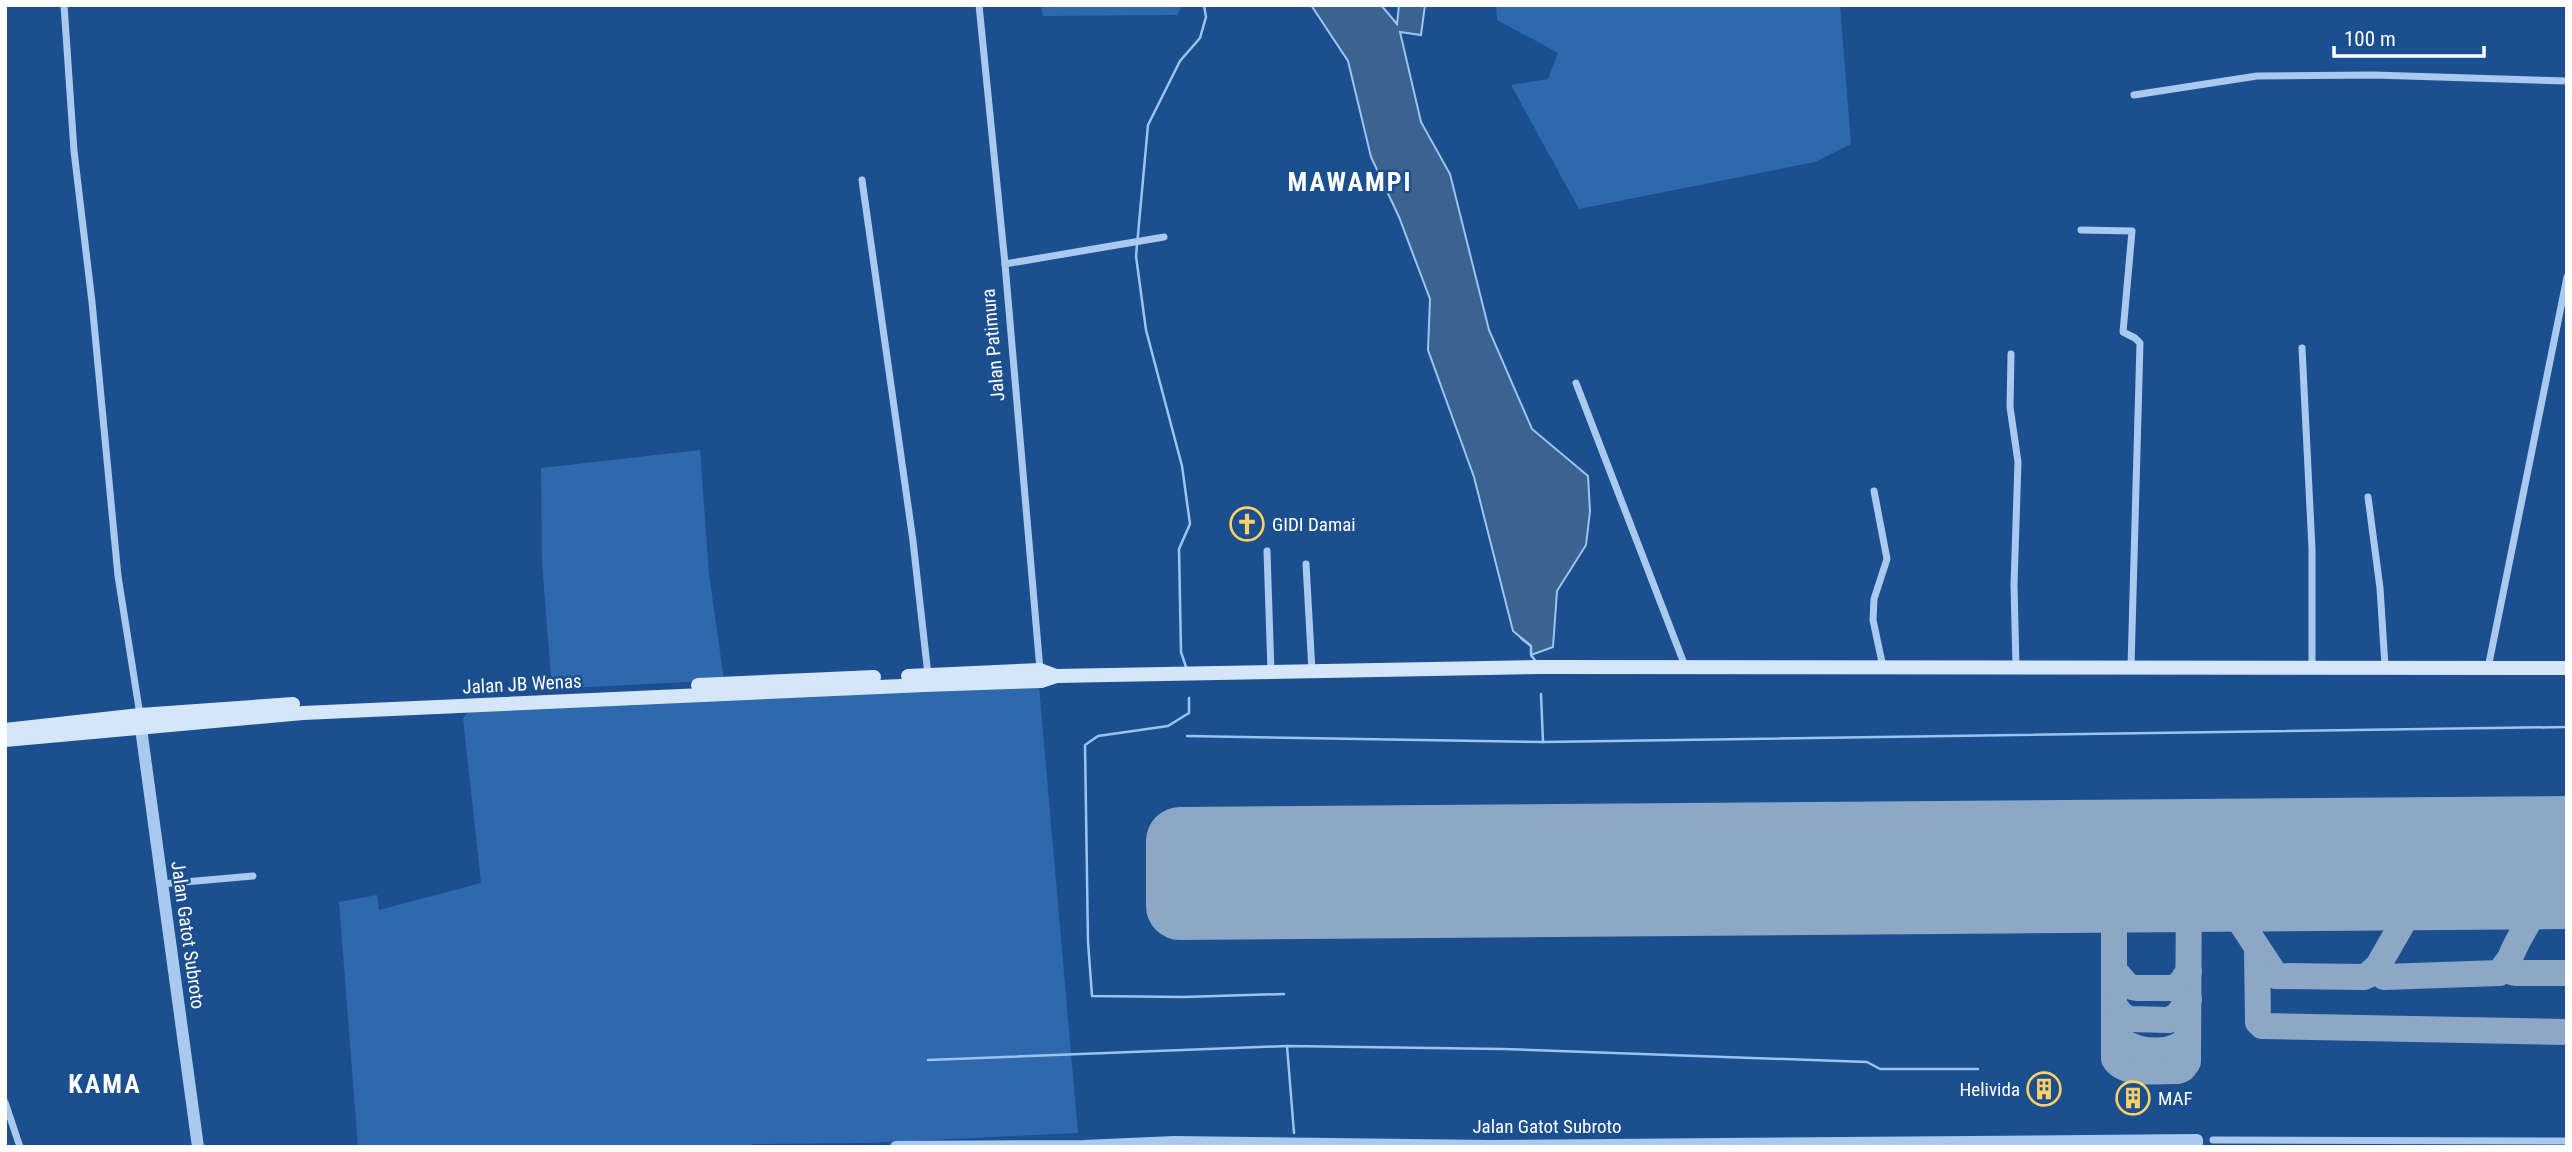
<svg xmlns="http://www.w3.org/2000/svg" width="2572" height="1152" font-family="'Roboto Condensed',sans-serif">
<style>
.green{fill:#2e69ad}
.water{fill:#3c6290;stroke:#9cc4f0;stroke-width:2}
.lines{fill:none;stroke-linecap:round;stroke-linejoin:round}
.stream{stroke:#9cc4f0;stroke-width:2.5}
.taxiway{stroke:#8da7c7;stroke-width:26}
.runway{stroke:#8da7c7;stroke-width:68}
.minor{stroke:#a9c9ee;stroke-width:7}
.tertiary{stroke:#a9c9ee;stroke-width:12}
.secondary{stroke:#d6e6fa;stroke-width:14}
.labels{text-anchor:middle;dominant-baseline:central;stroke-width:5;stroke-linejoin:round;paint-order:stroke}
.street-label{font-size:19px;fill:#fff;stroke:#1b4f8f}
.poi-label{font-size:19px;fill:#fff;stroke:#1b4f8f;text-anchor:start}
.district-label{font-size:26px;font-weight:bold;letter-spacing:2px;fill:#fff;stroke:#1b4f8f}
</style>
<rect width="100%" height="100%" fill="#1b4f8f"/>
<!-- green -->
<g class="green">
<path d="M 1041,5 L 1182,5 L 1177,15 L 1043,16 Z"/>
<path d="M 1496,5 L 1840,5 L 1851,144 L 1815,162 L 1579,209 L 1511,85 L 1548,79 L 1558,53 L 1497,20 Z"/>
<path d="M 700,450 L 709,574 L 724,680 L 552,689 L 542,563 L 541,468 Z"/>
<path d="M 1039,686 L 1078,1133 L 867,1143 L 753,1144 L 753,1147 L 358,1147 L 339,902 L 377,895 L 379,910 L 481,883 L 463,718 L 469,711 Z"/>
</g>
<!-- water -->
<path class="water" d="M 1311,5 L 1381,5 L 1397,24 L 1399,5 L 1425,5 L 1421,35 L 1400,32 L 1421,122 L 1450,174 L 1489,330 L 1532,429 L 1588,476 L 1590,511 L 1586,545 L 1557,591 L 1553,647 L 1531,655 L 1531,646 L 1513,631 L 1474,477 L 1428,350 L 1430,299 L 1399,217 L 1371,157 L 1348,61 Z"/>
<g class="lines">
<!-- stream -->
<g class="stream">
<path d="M 1521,638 L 1531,646 L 1531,655 L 1537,663"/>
<path d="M 1186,667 L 1181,652 L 1179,549 L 1190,524 L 1182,466 L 1146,330 L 1136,256 L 1148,125 L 1180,61 L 1200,38 L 1206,17 L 1204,5"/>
<path d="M 1541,694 L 1543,742"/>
<path d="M 1189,698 L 1189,713 L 1168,726 L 1098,736 L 1085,745 L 1088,942 L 1092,996 L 1183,997 L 1284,994"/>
<path d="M 1187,736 L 1543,742 L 2567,727"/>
<path d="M 1287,1046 L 1294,1133"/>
<path d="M 928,1060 L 1287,1046 L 1503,1049 L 1867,1062 L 1880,1069 L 1978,1069"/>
</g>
<!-- taxiway -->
<g class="taxiway">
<path d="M 2522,865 L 2541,873 L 2546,885 L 2546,894"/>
<path d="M 2383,866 C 2397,866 2407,867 2418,876 L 2420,887 L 2414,902"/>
<path d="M 2199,867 L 2232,909 L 2276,976 L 2364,977 L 2368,975 L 2378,966 L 2429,877 L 2440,868 L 2454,863"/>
<path d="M 2114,868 L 2114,1059 C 2124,1077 2160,1070 2178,1071 L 2183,1069 L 2188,1062 L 2189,868"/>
<path d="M 2567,868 C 2552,880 2512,946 2508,965 L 2511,972 L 2515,973 L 2567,973"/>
<path d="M 2232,909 C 2229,886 2239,874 2260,867"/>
<path d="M 2257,949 L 2258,1022 L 2262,1026 L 2567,1032"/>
<path d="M 2378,966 L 2378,973 L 2384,977 L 2499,973 L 2509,960"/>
<path d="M 2114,970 L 2128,986 L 2136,988 L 2172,988 L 2179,985 L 2189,971"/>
<path d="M 2114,1005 L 2122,1015 L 2129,1019 L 2169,1020 L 2177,1016 L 2189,999"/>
<path d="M 2114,1023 L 2122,1041 C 2140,1053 2177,1056 2188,1036"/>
</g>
<!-- runway -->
<path class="runway" d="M 2567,830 L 1180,841 L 1180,906 L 2567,895"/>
<!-- minor -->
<g class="minor">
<path d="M 64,5 L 74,151 L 92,302 L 118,576 L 140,715"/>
<path d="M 979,5 L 1005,264 L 1040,670"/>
<path d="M 2134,95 L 2257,76 L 2374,75 L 2567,81"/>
<path d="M 862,180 L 913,541 L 928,675"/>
<path d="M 2081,230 L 2132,231 L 2123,332 L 2135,338 L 2140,343 L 2131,667"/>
<path d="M 1005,264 L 1164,237"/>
<path d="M 2302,348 L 2312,549 L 2312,666"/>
<path d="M 2011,354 L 2010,407 L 2018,462 L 2014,585 L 2016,667"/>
<path d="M 1576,383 L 1685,666"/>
<path d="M 1874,491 L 1887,559 L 1874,599 L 1873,620 L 1883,667"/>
<path d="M 2368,497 L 2380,588 L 2385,666"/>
<path d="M 1267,551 L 1271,672"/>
<path d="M 1306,564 L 1312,671"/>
<path d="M 2488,668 L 2567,277"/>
<path d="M 162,884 L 253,876"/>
<path d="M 5,1102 L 20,1147"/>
<path d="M 2213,1140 L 2567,1141"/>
</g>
<!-- tertiary -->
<g class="tertiary">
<path d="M 140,721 L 198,1147"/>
<path d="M 896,1147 L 1084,1146 L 1174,1142 L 1489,1146 L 2197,1140 L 2197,1147"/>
</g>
<!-- secondary -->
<g class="secondary">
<path d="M 908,676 L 1040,670 L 1056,676"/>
<path d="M 698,685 L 874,677"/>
<path d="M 5,730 L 140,715 L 293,704"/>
<path d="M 5,740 L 303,713 L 924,685 L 1041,681 L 1056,676 L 1542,667 L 2567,668"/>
</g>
</g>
<!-- icons -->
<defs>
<symbol id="church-ring" viewBox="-11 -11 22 22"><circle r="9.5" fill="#1b4f8f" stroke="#ffd166" stroke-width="1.5"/><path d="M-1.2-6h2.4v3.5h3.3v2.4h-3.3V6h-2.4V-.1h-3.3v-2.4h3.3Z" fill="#ffd166"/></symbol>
<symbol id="building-ring" viewBox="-11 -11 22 22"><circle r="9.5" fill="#1b4f8f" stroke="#ffd166" stroke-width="1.5"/><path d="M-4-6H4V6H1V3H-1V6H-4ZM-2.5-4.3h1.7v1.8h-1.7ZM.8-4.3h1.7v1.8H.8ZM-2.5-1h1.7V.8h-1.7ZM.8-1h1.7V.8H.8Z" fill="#ffd166"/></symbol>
</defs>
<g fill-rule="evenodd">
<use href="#church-ring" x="1228" y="505" width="38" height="38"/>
<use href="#building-ring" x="2025" y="1070" width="38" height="38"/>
<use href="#building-ring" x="2114" y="1079" width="38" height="38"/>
</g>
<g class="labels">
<!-- street labels -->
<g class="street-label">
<text transform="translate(993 345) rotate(-95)">Jalan Patimura</text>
<text transform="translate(522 684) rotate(-3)">Jalan JB Wenas</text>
<text transform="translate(188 935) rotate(82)">Jalan Gatot Subroto</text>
<text x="1547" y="1126">Jalan Gatot Subroto</text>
</g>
<!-- poi labels -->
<g class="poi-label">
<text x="1272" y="524">GIDI Damai</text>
<text x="2020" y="1089" text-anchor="end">Helivida</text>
<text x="2158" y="1098">MAF</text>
</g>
<!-- district labels -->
<g class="district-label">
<text x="1350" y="182">MAWAMPI</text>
<text x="105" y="1084">KAMA</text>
</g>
</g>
<!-- border -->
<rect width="2572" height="1152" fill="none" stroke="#ffffff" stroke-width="14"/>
<!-- scale -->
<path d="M2334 46v10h150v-10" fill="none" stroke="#ffffff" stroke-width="3.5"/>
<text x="2344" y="46" font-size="21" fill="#ffffff" stroke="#1b4f8f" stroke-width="5" paint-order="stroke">100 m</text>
</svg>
